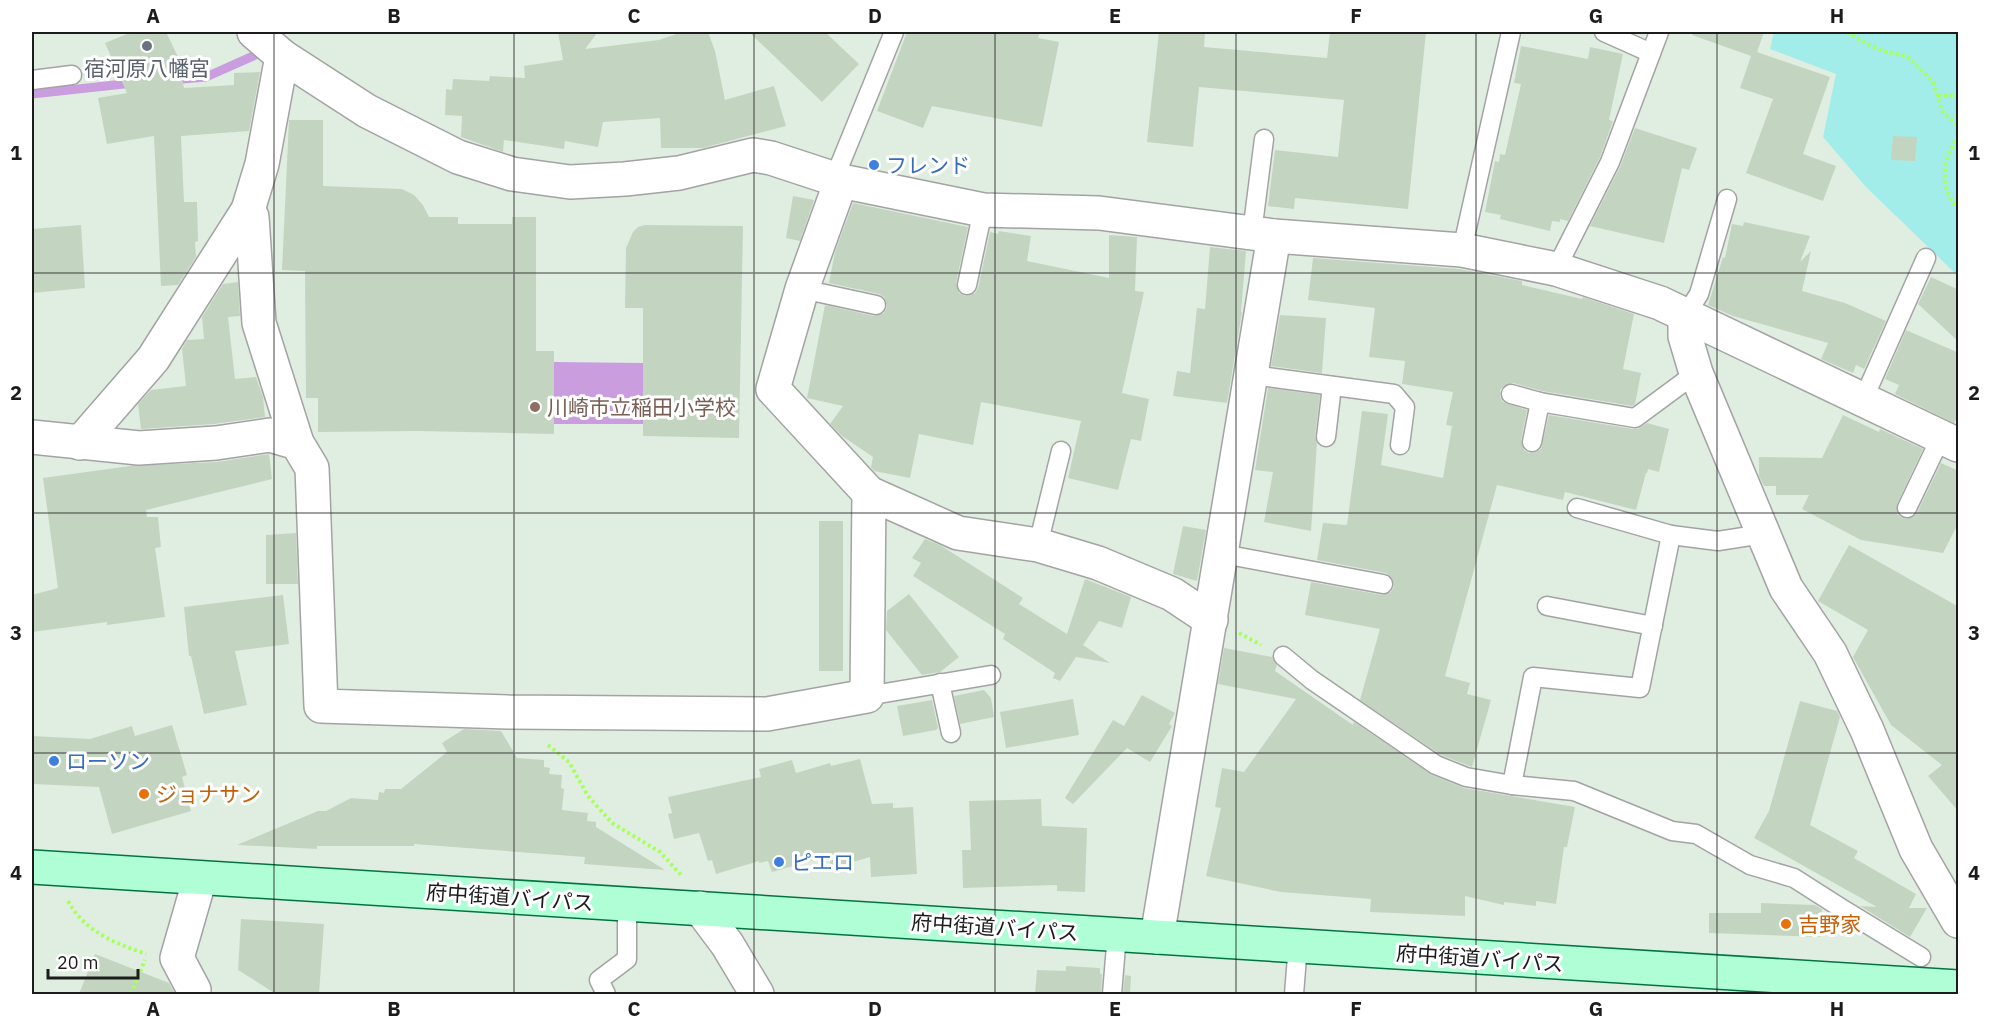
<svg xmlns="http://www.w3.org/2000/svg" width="1990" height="1026" font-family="'IBM Plex Sans','Noto Sans JP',sans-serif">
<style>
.grass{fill:#a2edea}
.water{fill:#ca9ddf}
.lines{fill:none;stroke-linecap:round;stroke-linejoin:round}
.stream{stroke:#ca9ddf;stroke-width:9}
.building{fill:#c3d5c0}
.lane-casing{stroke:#a3a3a3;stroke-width:21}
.street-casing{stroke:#a3a3a3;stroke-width:36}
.secondary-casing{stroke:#007541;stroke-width:36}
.path{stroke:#a7ff60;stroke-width:4;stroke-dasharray:3 3;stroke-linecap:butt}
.lane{stroke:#fff;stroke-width:18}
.street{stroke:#fff;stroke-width:33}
.secondary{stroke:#affed6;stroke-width:33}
.grid{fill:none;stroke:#1c1c1c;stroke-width:1.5;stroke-opacity:0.55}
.worship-dot{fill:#6b7280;stroke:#fff;stroke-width:2}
.shop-dot{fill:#3f7fe0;stroke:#fff;stroke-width:2}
.education-dot{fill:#8d6e63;stroke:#fff;stroke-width:2}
.food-dot{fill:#e8710a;stroke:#fff;stroke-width:2}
.labels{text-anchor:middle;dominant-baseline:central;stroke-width:6;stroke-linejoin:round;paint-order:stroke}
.worship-label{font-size:21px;fill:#5b616d;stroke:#fff}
.shop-label{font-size:21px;fill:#366cbe;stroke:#fff;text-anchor:start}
.education-label{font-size:21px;fill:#785e54;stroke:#fff;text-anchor:start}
.food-label{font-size:21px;fill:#c56008;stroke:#fff;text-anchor:start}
.street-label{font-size:21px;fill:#1c1c1c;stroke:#fff}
.neatline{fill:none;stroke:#1c1c1c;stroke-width:2}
.grid-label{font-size:20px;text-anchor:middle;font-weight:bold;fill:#1c1c1c}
</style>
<rect width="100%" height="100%" fill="#e0eee2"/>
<!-- grass -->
<path class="grass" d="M 1774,32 L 1958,32 L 1958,276 L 1865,186 L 1823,137 L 1836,74 L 1770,49 Z"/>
<!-- water -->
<path class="water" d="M 554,362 L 643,363 L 643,424 L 554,424 Z"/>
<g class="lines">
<!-- stream -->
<g class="stream">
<path d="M 171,80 L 206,77 L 260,53"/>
<path d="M 32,94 L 133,83"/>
</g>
</g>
<!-- building -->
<g class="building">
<path d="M 132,32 L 166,32 L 177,55 L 184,88 L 234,85 L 234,73 L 260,72 L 249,131 L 181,136 L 184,202 L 197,202 L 198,241 L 195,242 L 196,257 L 178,285 L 161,286 L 154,136 L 107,144 L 98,98 L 127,93 L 105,43 Z"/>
<path d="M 558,32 L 598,32 L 585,49 L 659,40 L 682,32 L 708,32 L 715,51 L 725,100 L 774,86 L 786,126 L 703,148 L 661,148 L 660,118 L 603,122 L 598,147 L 565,141 L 564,149 L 504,140 L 503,152 L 461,137 L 462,116 L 445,115 L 446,89 L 452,90 L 453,79 L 489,81 L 490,76 L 525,78 L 524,66 L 563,60 Z"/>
<path d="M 749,32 L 825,32 L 859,64 L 822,102 Z"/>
<path d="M 907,32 L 1040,32 L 1038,38 L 1059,42 L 1042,127 L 932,106 L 923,128 L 877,111 Z"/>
<path d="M 1159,32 L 1205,32 L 1204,47 L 1327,58 L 1330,32 L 1426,32 L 1408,209 L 1295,198 L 1294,209 L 1268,206 L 1275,150 L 1338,157 L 1344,100 L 1199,87 L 1193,147 L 1147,142 Z"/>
<path d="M 1693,32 L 1764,32 L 1757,52 L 1830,77 L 1803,154 L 1836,166 L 1823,201 L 1746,173 L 1773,99 L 1740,88 L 1751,56 L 1692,35 Z"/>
<path d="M 1521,46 L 1588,59 L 1590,47 L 1623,54 L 1609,120 L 1613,121 L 1600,157 L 1568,221 L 1560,219 L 1560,222 L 1552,221 L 1550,231 L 1500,219 L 1501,215 L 1485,212 L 1495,161 L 1499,162 L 1500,154 L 1505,155 L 1521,84 L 1514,83 Z"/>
<path d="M 289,120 L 323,120 L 323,186 L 402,189 L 414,195 L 423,205 L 429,217 L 458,217 L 458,224 L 512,224 L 512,217 L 536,217 L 536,351 L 554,351 L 554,434 L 418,431 L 318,432 L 318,398 L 306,398 L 305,271 L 282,270 Z"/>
<path d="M 1635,128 L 1697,148 L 1689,170 L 1682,168 L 1664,243 L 1590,226 L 1620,167 Z"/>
<path d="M 1893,136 L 1917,137 L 1915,161 L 1891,160 Z"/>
<path d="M 793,196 L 814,200 L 800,241 L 786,238 Z"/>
<path d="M 853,203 L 968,227 L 956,283 L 959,293 L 965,296 L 975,293 L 978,288 L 990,232 L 998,234 L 999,231 L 1031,236 L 1027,261 L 1109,278 L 1109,235 L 1137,237 L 1135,291 L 1144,292 L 1122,393 L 1149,399 L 1141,441 L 1131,439 L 1118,490 L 1068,478 L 1081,421 L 981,402 L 973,445 L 919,434 L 910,478 L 874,471 L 871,467 L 873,457 L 842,436 L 830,424 L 843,406 L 807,398 L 825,305 L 874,316 L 884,313 L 887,307 L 884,297 L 879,294 L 829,283 L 835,252 Z"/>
<path d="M 1744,222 L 1810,236 L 1800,262 L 1811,251 L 1802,291 L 1845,303 L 1886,321 L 1864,369 L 1856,365 L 1853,373 L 1821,359 L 1828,343 L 1733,316 L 1708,305 L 1723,257 L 1725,258 L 1732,224 L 1743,226 Z"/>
<path d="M 81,225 L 85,288 L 32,293 L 32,229 Z"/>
<path d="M 645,225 L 743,226 L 739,438 L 643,436 L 643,308 L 625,308 L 626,248 L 633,232 L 638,227 Z"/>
<path d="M 1210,247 L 1246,251 L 1241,312 L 1242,312 L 1227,403 L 1173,396 L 1177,371 L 1190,373 L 1197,308 L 1205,309 Z"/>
<path d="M 1313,258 L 1459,269 L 1522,281 L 1522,285 L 1582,299 L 1583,297 L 1634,314 L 1623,369 L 1641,373 L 1635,404 L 1632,406 L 1542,391 L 1513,383 L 1504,386 L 1500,390 L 1500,397 L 1503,402 L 1527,410 L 1521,440 L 1524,450 L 1529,453 L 1536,452 L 1541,449 L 1549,415 L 1633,429 L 1638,429 L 1647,423 L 1669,429 L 1659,472 L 1648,469 L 1647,473 L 1646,473 L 1636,510 L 1565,492 L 1563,500 L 1497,485 L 1445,676 L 1470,683 L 1467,694 L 1491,700 L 1472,767 L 1441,755 L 1360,700 L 1380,629 L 1305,615 L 1311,582 L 1382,595 L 1391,592 L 1394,587 L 1393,580 L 1386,573 L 1317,560 L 1323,523 L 1347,525 L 1362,411 L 1388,414 L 1381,465 L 1443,478 L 1452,426 L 1446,425 L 1453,392 L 1402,384 L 1405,361 L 1369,357 L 1375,308 L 1308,300 Z"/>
<path d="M 1931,277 L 1959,290 L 1959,342 L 1918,304 Z"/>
<path d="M 238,282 L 240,316 L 228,317 L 235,379 L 256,377 L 263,397 L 265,417 L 214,424 L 141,429 L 138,404 L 151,390 L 186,386 L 182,349 L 187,340 L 204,339 L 202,317 L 223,284 Z"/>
<path d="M 1280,315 L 1326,318 L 1322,373 L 1271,366 Z"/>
<path d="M 1906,330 L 1959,353 L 1959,414 L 1954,423 L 1895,394 L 1899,385 L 1885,379 Z"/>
<path d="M 1268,388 L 1320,395 L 1315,436 L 1317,443 L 1311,531 L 1264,522 L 1273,472 L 1255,470 Z"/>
<path d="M 1843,415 L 1879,432 L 1880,429 L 1923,449 L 1897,504 L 1897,514 L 1902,518 L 1908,519 L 1917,513 L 1941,463 L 1959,471 L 1959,522 L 1943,553 L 1861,540 L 1802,509 L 1809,495 L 1776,495 L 1776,486 L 1764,486 L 1759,476 L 1759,457 L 1822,458 Z"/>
<path d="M 269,454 L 272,479 L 146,510 L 147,517 L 158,517 L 161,547 L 155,548 L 165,617 L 107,625 L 107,622 L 32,632 L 32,595 L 58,588 L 43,478 L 130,466 L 217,462 Z"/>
<rect x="819" y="521" width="24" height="150"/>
<path d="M 1183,526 L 1206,530 L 1197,581 L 1173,574 Z"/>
<path d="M 296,533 L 298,584 L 266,584 L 266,535 Z"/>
<path d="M 925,539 L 940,545 L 1023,598 L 1019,604 L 1067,634 L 1085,579 L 1131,597 L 1122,628 L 1099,621 L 1083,645 L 1110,663 L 1076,657 L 1060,681 L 1053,678 L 1055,673 L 1003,639 L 1005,634 L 913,576 L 921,563 L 912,558 Z"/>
<path d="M 1849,545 L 1959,607 L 1959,812 L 1928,776 L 1942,765 L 1891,725 L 1854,659 L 1853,657 L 1868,630 L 1818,601 Z"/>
<path d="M 909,594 L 959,657 L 940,672 L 922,675 L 886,630 L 887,611 Z"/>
<path d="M 283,595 L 289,644 L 235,651 L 247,705 L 204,714 L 191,656 L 189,656 L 184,607 Z"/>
<path d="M 1224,648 L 1272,657 L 1277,665 L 1275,671 L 1353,725 L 1354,722 L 1432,775 L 1464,788 L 1575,807 L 1567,847 L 1564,847 L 1556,904 L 1536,901 L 1536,906 L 1504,902 L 1504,905 L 1465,896 L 1465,916 L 1370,912 L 1371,899 L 1281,892 L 1206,876 L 1221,808 L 1215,807 L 1222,768 L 1244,772 L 1296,699 L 1218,684 Z"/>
<path d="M 984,690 L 991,698 L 994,717 L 960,724 L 954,696 Z"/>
<path d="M 1142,695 L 1175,713 L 1169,724 L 1172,726 L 1150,762 L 1127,748 L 1073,804 L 1065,798 L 1113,720 L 1124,726 Z"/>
<path d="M 1073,699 L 1079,735 L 1006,748 L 1000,712 Z"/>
<path d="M 932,700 L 938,728 L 936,730 L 903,736 L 897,706 Z"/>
<path d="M 1800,701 L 1837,711 L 1840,717 L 1810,825 L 1858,851 L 1854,858 L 1916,894 L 1909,908 L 1927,908 L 1910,937 L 1860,906 L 1877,907 L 1754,838 L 1769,811 Z"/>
<path d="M 172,725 L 187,775 L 182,777 L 191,811 L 112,834 L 99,787 L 32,784 L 32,736 L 90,739 L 132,726 L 135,736 Z"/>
<path d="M 464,729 L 501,731 L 517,758 L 544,760 L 544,767 L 550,768 L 549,774 L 562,775 L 561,788 L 564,789 L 562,810 L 588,813 L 587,821 L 596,822 L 596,827 L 665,870 L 584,864 L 585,857 L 414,844 L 414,846 L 317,846 L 317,849 L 237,845 L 318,811 L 326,811 L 351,798 L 378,800 L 379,792 L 384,793 L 385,789 L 401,789 L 447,752 L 442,743 Z"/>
<path d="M 860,759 L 872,804 L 893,803 L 893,808 L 913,807 L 917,874 L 871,877 L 870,857 L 832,868 L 828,856 L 772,872 L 768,861 L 759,863 L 759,861 L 716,874 L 712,860 L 708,861 L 699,833 L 674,839 L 668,814 L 672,813 L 668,797 L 761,777 L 759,769 L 792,760 L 796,773 L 830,763 L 831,766 Z"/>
<path d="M 1041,799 L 1042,826 L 1087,828 L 1085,892 L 1057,891 L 1057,885 L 963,888 L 962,850 L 971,850 L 969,801 Z"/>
<path d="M 1761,903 L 1815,905 L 1822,909 L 1821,937 L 1709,933 L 1709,913 L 1761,913 Z"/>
<path d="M 241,919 L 324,924 L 319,994 L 276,994 L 238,970 Z"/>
<path d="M 95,954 L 169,983 L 175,994 L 79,994 Z"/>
<path d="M 1066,966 L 1100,968 L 1100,974 L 1102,974 L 1101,994 L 1035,994 L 1037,970 L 1066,971 Z"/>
<path d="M 1125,975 L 1131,976 L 1130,994 L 1123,994 Z"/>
</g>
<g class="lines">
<defs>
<g id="lane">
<path d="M 1604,32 L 1651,53"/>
<path d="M 32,80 L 72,75"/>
<path d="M 834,179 L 894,32"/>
<path d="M 1252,233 L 1264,139"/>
<path d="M 1462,250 L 1511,32"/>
<path d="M 1556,269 L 1610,162 L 1659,32"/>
<path d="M 967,285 L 983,210"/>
<path d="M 802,289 L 876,305"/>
<path d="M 1685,316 L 1699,294 L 1727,199"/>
<path d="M 1252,375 L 1394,394 L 1405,407 L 1400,445"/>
<path d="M 1511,394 L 1540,402 L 1635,418 L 1696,373"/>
<path d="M 1863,400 L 1926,258"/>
<path d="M 1326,437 L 1332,386"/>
<path d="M 1532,442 L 1540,402"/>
<path d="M 1577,508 L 1671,535 L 1718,541 L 1763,534"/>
<path d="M 1907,508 L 1941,437"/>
<path d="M 1038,545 L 1061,451"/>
<path d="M 1223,554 L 1383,584"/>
<path d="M 1547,606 L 1653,626"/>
<path d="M 1283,656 L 1312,680 L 1436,765 L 1466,777 L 1512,785 L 1574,791 L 1672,831 L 1696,834 L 1750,865 L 1794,878 L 1841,908 L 1921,957"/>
<path d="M 940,683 L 951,733"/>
<path d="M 867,696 L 991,675"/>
<path d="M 1512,785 L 1533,677 L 1640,688 L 1671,535"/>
<path d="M 606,994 L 599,980 L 627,959 L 627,904"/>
<path d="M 1112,994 L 1117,934"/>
<path d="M 1294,994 L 1298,945"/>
</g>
<g id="street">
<path d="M 254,32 L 282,56 L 367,111 L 458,157 L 512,174 L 570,182 L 625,179 L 679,173 L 753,155 L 771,158 L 841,181 L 983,210 L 1099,213 L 1274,236 L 1462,250 L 1556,269 L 1660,303 L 1958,445"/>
<path d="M 841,181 L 802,289 L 773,389 L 869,493 L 958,533 L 1038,545 L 1098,563 L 1172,594 L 1211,620"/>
<path d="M 248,210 L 252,217 L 259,323 L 297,443 L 312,468 L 321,706 L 508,712 L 767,714 L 867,696 L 869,493"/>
<path d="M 1685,316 L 1685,336 L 1696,373 L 1786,588 L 1830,653 L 1867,730 L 1916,849 L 1958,921"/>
<path d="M 32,437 L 139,448 L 216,443 L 270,435 L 297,443"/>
<path d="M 80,443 L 153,359 L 248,210 L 262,164 L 282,56"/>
<path d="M 700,908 L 727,944 L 757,994"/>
<path d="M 1157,937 L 1274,236"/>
<path d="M 193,994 L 194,990 L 177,958 L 200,878"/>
</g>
<path id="secondary" d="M 32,867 L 1958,987"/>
</defs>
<!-- lane casing -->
<use href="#lane" class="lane-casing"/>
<!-- street casing -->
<use href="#street" class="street-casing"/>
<!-- secondary casing -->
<use href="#secondary" class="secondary-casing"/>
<!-- path -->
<g class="path">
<path d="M 1847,32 L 1867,44 L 1886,52 L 1907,56 L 1933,82 L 1942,111 L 1958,126"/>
<path d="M 1938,95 L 1958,95"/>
<path d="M 1958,135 C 1944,161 1937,184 1958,209"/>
<path d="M 1239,633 L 1261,645"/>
<path d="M 548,745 L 569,762 L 588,796 L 612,823 L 660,852 L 682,876"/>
<path d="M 68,901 C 85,932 115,943 146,954"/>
<path d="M 131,994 L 145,960"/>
</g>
<!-- lane -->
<use href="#lane" class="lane"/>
<!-- street -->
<use href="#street" class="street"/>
<!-- secondary -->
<use href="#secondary" class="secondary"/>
</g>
<!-- grid -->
<path class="grid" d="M 274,32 L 274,994M 514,32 L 514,994M 754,32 L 754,994M 995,32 L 995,994M 1236,32 L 1236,994M 1476,32 L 1476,994M 1717,32 L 1717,994M 32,273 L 1958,273M 32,513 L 1958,513M 32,753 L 1958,753"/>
<!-- markers -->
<circle class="worship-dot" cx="147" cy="46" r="6"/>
<g class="shop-dot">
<circle cx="874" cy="165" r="6"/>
<circle cx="54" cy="761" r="6"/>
<circle cx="779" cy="862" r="6"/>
</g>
<circle class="education-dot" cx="535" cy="407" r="6"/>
<g class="food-dot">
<circle cx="144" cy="794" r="6"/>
<circle cx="1786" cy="924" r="6"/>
</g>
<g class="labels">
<!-- worship labels -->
<g class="worship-label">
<text x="147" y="68">宿河原八幡宮</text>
</g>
<!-- shop labels -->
<g class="shop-label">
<text x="886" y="165">フレンド</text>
<text x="66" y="761">ローソン</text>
<text x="791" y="862">ピエロ</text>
</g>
<!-- education labels -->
<g class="education-label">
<text x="547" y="407">川崎市立稲田小学校</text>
</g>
<!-- food labels -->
<g class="food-label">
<text x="156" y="794">ジョナサン</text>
<text x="1798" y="924">吉野家</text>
</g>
<!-- street labels -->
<g class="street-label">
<text transform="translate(510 897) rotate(4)">府中街道バイパス</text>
<text transform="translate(995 927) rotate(4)">府中街道バイパス</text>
<text transform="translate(1480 958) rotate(4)">府中街道バイパス</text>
</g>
</g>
<!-- border -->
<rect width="1990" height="1026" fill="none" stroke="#ffffff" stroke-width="66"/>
<!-- scale -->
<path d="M48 969v9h90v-9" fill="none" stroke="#1c1c1c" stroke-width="3"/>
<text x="57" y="969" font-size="18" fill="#1c1c1c" stroke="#ffffff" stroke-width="4.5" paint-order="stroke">20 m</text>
<rect x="33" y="33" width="1924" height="960" class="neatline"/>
<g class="grid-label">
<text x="153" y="23">A</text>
<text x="394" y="23">B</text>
<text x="634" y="23">C</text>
<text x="875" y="23">D</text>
<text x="1115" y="23">E</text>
<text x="1356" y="23">F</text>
<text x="1596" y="23">G</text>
<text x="1837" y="23">H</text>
<text x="16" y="160">1</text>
<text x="1974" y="160">1</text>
<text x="16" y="400">2</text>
<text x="1974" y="400">2</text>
<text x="16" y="640">3</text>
<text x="1974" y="640">3</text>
<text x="16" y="880">4</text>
<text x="1974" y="880">4</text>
<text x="153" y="1016">A</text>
<text x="394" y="1016">B</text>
<text x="634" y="1016">C</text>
<text x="875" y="1016">D</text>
<text x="1115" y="1016">E</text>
<text x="1356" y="1016">F</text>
<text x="1596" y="1016">G</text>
<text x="1837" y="1016">H</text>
</g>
</svg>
